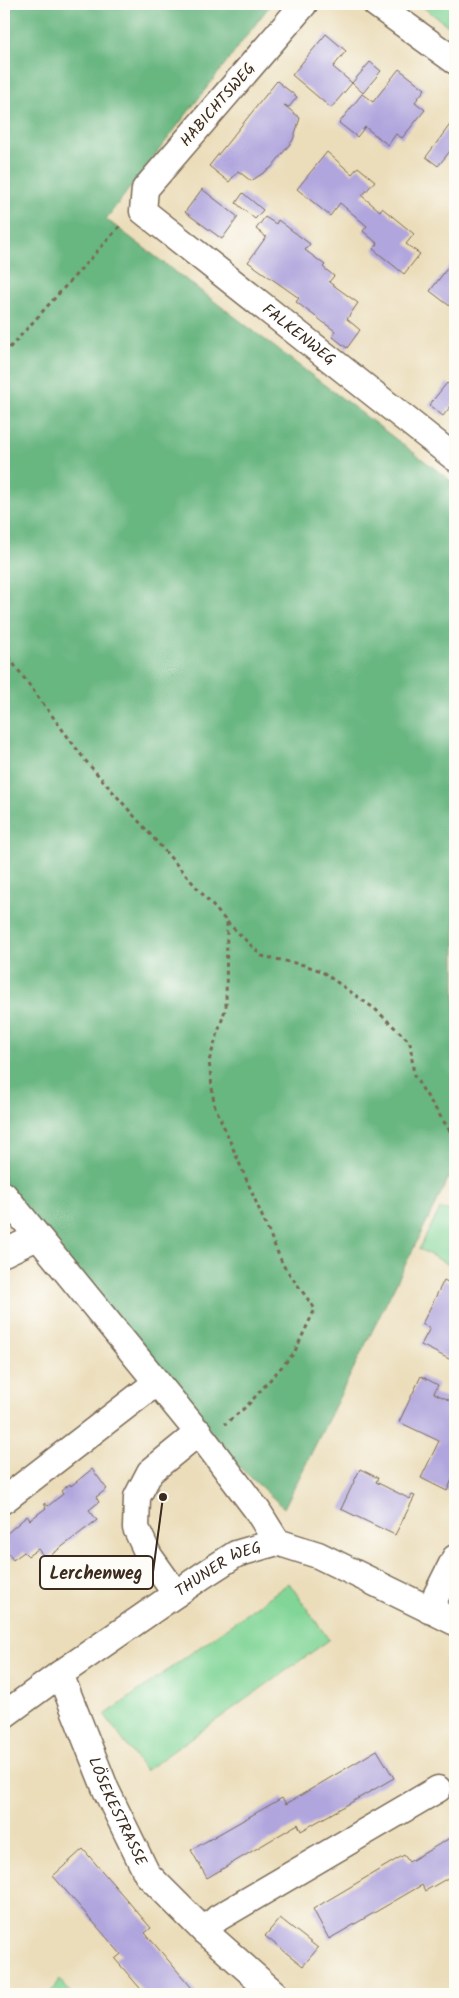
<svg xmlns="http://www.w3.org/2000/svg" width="459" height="1998" font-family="Kalam,sans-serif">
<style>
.green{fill:#81d597;stroke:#5e805a}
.forest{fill:#68b680;stroke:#52704f}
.building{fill:#b0a5dd}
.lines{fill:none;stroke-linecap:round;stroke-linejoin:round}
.minor-casing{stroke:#796955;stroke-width:29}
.path{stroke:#796955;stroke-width:3;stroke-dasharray:4 4;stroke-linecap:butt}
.minor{stroke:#fff;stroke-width:26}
.labels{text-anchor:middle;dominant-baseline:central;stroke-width:4;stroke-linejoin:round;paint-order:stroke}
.street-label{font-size:16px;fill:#3b2a1e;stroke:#fdfcf7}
.leader{fill:none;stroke:#3b2a1e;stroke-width:2}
.callout-dot{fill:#3b2a1e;stroke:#fdfcf7;stroke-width:2}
.callout{fill:#fdfcf7;stroke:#3b2a1e;stroke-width:2}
.callout-label{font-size:18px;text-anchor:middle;font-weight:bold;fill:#3b2a1e}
</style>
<rect width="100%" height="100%" fill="#fdfcf7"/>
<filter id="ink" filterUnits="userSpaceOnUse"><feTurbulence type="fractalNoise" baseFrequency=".02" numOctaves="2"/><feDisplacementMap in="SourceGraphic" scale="10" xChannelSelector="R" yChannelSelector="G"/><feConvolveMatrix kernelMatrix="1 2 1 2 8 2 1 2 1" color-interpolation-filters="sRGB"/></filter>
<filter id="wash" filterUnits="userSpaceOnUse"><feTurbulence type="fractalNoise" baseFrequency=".0096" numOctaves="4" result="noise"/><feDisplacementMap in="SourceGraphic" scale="20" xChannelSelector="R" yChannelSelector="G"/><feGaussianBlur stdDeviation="1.12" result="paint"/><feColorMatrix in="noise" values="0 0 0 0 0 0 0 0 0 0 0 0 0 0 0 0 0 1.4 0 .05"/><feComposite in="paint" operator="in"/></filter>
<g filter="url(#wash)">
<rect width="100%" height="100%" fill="#ebddba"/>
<!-- green -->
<g class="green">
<path d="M 419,4 L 455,4 L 455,31 Z"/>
<path d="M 440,1209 L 455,1211 L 455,1268 L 419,1249 Z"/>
<path d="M 289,1583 L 329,1640 L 145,1771 L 105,1715 Z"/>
<path d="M 59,1979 L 72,1994 L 50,1994 Z"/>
</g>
<!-- forest -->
<path class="forest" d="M 4,4 L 271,4 L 106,219 L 455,484 L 455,1165 L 284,1508 L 190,1422 L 4,1192 Z"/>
<g id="blocks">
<!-- building -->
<g class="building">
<path d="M 326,34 L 346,51 L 333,67 L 352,83 L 331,108 L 292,75 Z"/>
<path d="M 370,62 L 381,71 L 363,93 L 352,83 Z"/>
<path d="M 399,69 L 425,89 L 415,102 L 425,110 L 402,138 L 396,134 L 388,145 L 365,127 L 357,137 L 339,123 L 362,94 L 373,102 Z"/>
<path d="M 277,81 L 297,97 L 289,107 L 284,105 L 300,118 L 293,140 L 271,168 L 251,181 L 238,171 L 229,182 L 209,166 Z"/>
<path d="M 455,118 L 455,145 L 438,166 L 426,157 Z"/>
<path d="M 327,152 L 352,174 L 358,167 L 375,181 L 362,196 L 380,211 L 382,208 L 414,234 L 406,244 L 420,254 L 404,274 L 373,249 L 378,244 L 363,231 L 367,226 L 340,203 L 330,216 L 297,189 Z"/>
<path d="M 202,189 L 238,217 L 222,239 L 185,212 Z"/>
<path d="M 243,193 L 263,210 L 255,219 L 236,203 Z"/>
<path d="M 265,217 L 276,224 L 278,220 L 310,244 L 305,250 L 325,265 L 323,267 L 334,276 L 329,282 L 358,303 L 347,319 L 360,330 L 347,348 L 333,337 L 335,331 L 296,302 L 299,298 L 248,262 L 266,237 L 256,229 Z"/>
<path d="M 455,258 L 455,302 L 451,307 L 430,291 Z"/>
<path d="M 447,383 L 455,389 L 455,401 L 443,416 L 429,405 Z"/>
<path d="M 444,1280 L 455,1286 L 455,1356 L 453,1361 L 421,1345 L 430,1328 L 422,1324 Z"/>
<path d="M 421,1376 L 438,1385 L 434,1393 L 455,1403 L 455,1441 L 452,1447 L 455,1449 L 455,1473 L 447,1491 L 421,1478 L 439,1441 L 399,1422 Z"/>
<path d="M 92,1469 L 107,1489 L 96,1497 L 99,1502 L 89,1510 L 97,1520 L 46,1559 L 38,1549 L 28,1556 L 24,1552 L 13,1560 L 4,1547 L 4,1536 L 27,1516 L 30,1520 L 46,1508 L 44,1503 L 48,1506 L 63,1494 L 61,1491 L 70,1484 L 71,1486 Z"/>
<path d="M 360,1469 L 378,1478 L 376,1482 L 410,1499 L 412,1495 L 415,1496 L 395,1535 L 341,1509 Z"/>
<path d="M 377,1750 L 394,1778 L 301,1831 L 298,1824 L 207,1878 L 191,1850 L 282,1798 L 286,1804 Z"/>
<path d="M 455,1835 L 455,1874 L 425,1891 L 422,1885 L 329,1939 L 313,1909 L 404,1855 L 409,1862 Z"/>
<path d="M 83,1849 L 151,1928 L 145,1933 L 197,1994 L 145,1994 L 115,1959 L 121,1954 L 53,1876 Z"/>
<path d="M 280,1918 L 318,1948 L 303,1966 L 265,1936 Z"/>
</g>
</g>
</g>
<g filter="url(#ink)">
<use href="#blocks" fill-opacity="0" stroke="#796955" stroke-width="1"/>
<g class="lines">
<defs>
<g id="minor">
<path id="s1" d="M 304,4 L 145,189 L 143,211 L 455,458"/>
<path d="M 376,4 L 455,61"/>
<path d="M 4,1195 L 205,1441 L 257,1510 L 277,1542"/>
<path d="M 4,1253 L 37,1237"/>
<path d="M 4,1500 L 157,1382"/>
<path d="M 176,1594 L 149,1556 L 136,1528 L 137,1497 L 150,1472 L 199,1432"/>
<path d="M 429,1610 L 455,1558"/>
<path id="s2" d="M 60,1674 L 106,1790 L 147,1874 L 204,1931 L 275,1994"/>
<path id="s3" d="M 4,1715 L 60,1674 L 202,1576 L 236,1554 L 277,1542 L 318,1555 L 455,1622"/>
<path d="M 204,1931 L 218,1918 L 438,1789"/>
</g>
</defs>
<!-- minor casing -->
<use href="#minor" class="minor-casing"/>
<!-- path -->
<g class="path">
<path d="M 451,4 L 455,10"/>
<path d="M 4,354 L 121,225"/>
<path d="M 4,651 L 85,760 L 227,922 L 226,1007 L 209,1061 L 214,1104 L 283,1265 L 315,1309 L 294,1353 L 247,1406 L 225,1424"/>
<path d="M 227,922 L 262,956 L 304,965 L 321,971 L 375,1009 L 410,1042 L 414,1076 L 450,1131 L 455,1132"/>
</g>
<!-- minor -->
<use href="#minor" class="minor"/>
</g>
</g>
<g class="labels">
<!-- street labels -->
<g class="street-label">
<text transform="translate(218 105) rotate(-49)">HABICHTSWEG</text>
<text stroke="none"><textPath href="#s1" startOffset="465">FALKENWEG</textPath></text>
<text stroke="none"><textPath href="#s3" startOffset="260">THUNER WEG</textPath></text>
<text stroke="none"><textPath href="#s2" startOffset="149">LÖSEKESTRASSE</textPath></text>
</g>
</g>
<!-- callouts -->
<path class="leader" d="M163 1497L153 1572"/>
<circle class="callout-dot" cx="163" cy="1497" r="5"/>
<rect class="callout" x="40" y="1556" width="113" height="33" rx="5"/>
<g class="callout-label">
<text x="96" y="1579">Lerchenweg</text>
</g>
<!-- margin -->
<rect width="459" height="1998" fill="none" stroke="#fdfcf7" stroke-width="20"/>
</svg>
